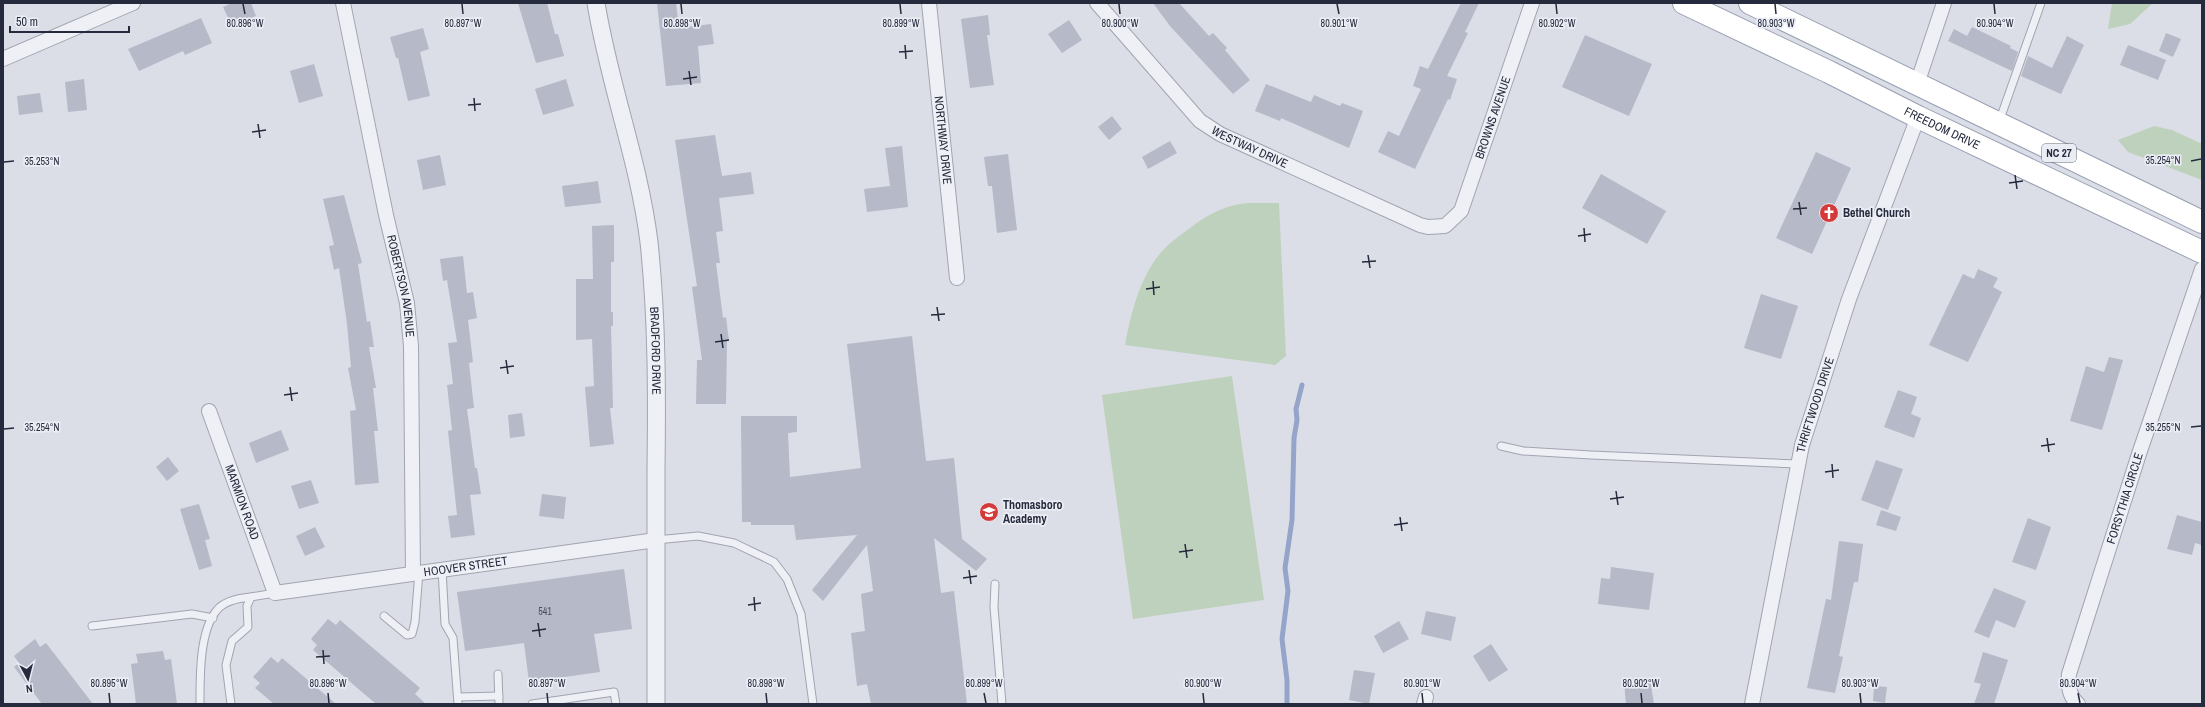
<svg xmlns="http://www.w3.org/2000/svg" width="2205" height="707" font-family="'Archivo Narrow',sans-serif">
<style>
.green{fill:#bed1bc}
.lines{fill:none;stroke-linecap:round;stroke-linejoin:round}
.stream{stroke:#94a5c9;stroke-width:5}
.building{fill:#b6b9c7}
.service-casing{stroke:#a1a4b1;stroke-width:9}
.minor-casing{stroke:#a1a4b1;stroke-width:16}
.tertiary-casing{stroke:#a1a4b1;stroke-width:19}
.primary-casing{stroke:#9aa0b3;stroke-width:24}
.service{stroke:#eef0f5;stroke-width:7}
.minor{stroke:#eef0f5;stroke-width:14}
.tertiary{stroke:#eef0f5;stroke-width:17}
.primary{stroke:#fff;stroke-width:22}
.ticks{fill:none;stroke:#252a3d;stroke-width:1.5}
.labels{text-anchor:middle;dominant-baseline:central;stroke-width:3.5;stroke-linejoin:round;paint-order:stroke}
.number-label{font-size:10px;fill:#494e60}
.shield{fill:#ebedf4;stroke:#606474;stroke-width:1}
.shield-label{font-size:11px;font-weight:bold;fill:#252a3d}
.street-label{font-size:12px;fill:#252a3d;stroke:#ebedf4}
.poi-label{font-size:12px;font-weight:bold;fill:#252a3d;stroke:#ebedf4;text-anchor:start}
.ticks-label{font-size:10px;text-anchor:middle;fill:#252a3d;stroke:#ebedf4;stroke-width:3.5;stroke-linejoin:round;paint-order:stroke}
</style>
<rect width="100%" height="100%" fill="#dbdee7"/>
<!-- green -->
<g class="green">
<path d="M 2112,3 L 2153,3 L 2130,24 L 2108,29 Z"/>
<path d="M 2154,126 L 2172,130 L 2200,143 L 2202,142 L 2202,180 L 2128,152 L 2118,140 Z"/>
<path d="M 1248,203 L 1279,203 L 1286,356 L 1275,365 L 1125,345 C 1131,312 1141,272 1166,247 C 1173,240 1182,234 1190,228 C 1208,214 1226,205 1248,203 Z"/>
<path d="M 1232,376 L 1264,600 L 1133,619 L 1102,395 Z"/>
</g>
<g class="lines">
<!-- stream -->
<path class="stream" d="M 1287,704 L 1287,680 L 1282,639 L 1288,591 L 1285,568 L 1292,520 L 1294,438 L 1297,420 L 1296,409 L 1302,385"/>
</g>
<!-- building -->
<g class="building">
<path d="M 232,3 L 251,3 L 256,16 L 232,26 L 223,7 Z"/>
<path d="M 518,3 L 547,3 L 555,34 L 558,34 L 564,56 L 536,63 Z"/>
<path d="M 657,3 L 676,3 L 679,28 L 711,24 L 714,44 L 698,46 L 701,83 L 666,86 Z"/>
<path d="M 1153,3 L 1179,3 L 1209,36 L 1213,33 L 1227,48 L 1225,50 L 1250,80 L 1233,94 L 1170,26 Z"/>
<path d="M 1461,3 L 1479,3 L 1465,32 L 1468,33 L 1447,76 L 1457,79 L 1450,100 L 1448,99 L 1415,169 L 1378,152 L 1388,131 L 1399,136 L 1421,89 L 1413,86 L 1420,66 L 1428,69 Z"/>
<path d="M 988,15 L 990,35 L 987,35 L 994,85 L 970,88 L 961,19 Z"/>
<path d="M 201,18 L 212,43 L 185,55 L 183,51 L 139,71 L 128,49 Z"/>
<path d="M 1069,20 L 1082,40 L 1062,53 L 1048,34 Z"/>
<path d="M 1972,27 L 2011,46 L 2010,48 L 2018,52 L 2012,71 L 1948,41 L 1954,29 L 1967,36 Z"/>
<path d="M 423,28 L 429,49 L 420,52 L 430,96 L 408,101 L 398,58 L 396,58 L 390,37 Z"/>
<path d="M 2166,33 L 2181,39 L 2173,57 L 2159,51 Z"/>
<path d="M 1585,35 L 1652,64 L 1629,116 L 1562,87 Z"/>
<path d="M 2067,36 L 2084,45 L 2061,94 L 2021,76 L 2028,56 L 2052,68 Z"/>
<path d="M 2128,45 L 2166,60 L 2158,80 L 2120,65 Z"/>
<path d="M 314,64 L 323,96 L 299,103 L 290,71 Z"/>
<path d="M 84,79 L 87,110 L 68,112 L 65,82 Z"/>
<path d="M 566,79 L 574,106 L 543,115 L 535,89 Z"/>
<path d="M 1266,84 L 1311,102 L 1314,95 L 1340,106 L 1342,103 L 1363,111 L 1349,148 L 1281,118 L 1280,121 L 1255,111 Z"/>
<path d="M 40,93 L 43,112 L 19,115 L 17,96 Z"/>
<path d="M 1112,116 L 1122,129 L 1109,140 L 1098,127 Z"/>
<path d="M 715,135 L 722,176 L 751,172 L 754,194 L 719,198 L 723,231 L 716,232 L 720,263 L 716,263 L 723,318 L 726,317 L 729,341 L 727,341 L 726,404 L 696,404 L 697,360 L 702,360 L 692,287 L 697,286 L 675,140 Z"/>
<path d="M 1170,141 L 1177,153 L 1148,169 L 1142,157 Z"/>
<path d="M 902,146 L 908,207 L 867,212 L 864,189 L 890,186 L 885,148 Z"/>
<path d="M 1816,152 L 1851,168 L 1812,254 L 1776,238 Z"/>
<path d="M 1008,154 L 1017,230 L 997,233 L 992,186 L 988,186 L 984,157 Z"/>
<path d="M 440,155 L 446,185 L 423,190 L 417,160 Z"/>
<path d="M 1601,174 L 1666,211 L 1647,244 L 1582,208 Z"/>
<path d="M 598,181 L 601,203 L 565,207 L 562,186 Z"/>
<path d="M 344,195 L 362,263 L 358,264 L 367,322 L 370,321 L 374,347 L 369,347 L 376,388 L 373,388 L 378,431 L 374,431 L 379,483 L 355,485 L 350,411 L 356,410 L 348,368 L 351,367 L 347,324 L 339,268 L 334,270 L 329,246 L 334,245 L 323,199 Z"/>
<path d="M 614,225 L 614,262 L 611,262 L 611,312 L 613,312 L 613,326 L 611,326 L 613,408 L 610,408 L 614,444 L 590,447 L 585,387 L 594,386 L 592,339 L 576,340 L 576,279 L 593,279 L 592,226 Z"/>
<path d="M 463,256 L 467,293 L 473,292 L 477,318 L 468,320 L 473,362 L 469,363 L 474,408 L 467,409 L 475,468 L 477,468 L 481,494 L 470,495 L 475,535 L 451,538 L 448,516 L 457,515 L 448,431 L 452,430 L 447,385 L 453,384 L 448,343 L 457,342 L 447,280 L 443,281 L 440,259 Z"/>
<path d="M 1978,269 L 1998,278 L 1993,287 L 2002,292 L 1968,362 L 1929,345 L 1963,274 L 1974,279 Z"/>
<path d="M 1761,294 L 1798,306 L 1781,359 L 1744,348 Z"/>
<path d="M 912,336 L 926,461 L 954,458 L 962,539 L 987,559 L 976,571 L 934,538 L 941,593 L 954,591 L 967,704 L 871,704 L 867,684 L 857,686 L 851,633 L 865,631 L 861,594 L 873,591 L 867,545 L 823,601 L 812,590 L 857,535 L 796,540 L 794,525 L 751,525 L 751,522 L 742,522 L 741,416 L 797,416 L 797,432 L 788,433 L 790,477 L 861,468 L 847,344 Z"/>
<path d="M 2109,357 L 2123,360 L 2102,430 L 2070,421 L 2086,366 L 2104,372 Z"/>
<path d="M 1898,390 L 1917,397 L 1911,414 L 1921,418 L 1914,438 L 1884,427 Z"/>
<path d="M 522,413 L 525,436 L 510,438 L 508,415 Z"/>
<path d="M 281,430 L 289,450 L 256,463 L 249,443 Z"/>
<path d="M 168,457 L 179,471 L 167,481 L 156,467 Z"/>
<path d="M 1876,460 L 1903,469 L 1888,510 L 1861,500 Z"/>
<path d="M 311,480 L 319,503 L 299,509 L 291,486 Z"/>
<path d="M 542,494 L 566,497 L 564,519 L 539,516 Z"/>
<path d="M 199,504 L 210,539 L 205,540 L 212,566 L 199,570 L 180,509 Z"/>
<path d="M 1881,510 L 1901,517 L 1896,531 L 1876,525 Z"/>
<path d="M 2177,515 L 2202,522 L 2202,545 L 2195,543 L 2192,555 L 2167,549 Z"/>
<path d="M 2028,518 L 2051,527 L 2036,570 L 2012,562 Z"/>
<path d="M 315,527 L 325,547 L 305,556 L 296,536 Z"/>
<path d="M 1839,541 L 1863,544 L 1858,582 L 1854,582 L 1839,656 L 1843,657 L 1835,693 L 1807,688 L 1826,599 L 1831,600 Z"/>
<path d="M 1611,567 L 1654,573 L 1649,610 L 1598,604 L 1601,578 L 1610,579 Z"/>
<path d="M 624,569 L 632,629 L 594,634 L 600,672 L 529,682 L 524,643 L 465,651 L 457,592 Z"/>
<path d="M 1994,588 L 2026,601 L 2015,628 L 1996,620 L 1989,638 L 1974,632 Z"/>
<path d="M 1426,611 L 1456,617 L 1451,641 L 1421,634 Z"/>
<path d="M 328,619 L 336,625 L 340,620 L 420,688 L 415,694 L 426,704 L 376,704 L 313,650 L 317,645 L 311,639 Z"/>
<path d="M 1399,621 L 1409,639 L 1383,653 L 1374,636 Z"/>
<path d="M 35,639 L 40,647 L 46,643 L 93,704 L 42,704 L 14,667 L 19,663 L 14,656 Z"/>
<path d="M 1491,644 L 1508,670 L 1489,682 L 1473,656 Z"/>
<path d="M 163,651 L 165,660 L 171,659 L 177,704 L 136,704 L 131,664 L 138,663 L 136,654 Z"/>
<path d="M 1983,652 L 2008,660 L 1994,704 L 1974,704 L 1981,684 L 1974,682 Z"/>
<path d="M 271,657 L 278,663 L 282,658 L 336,704 L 274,704 L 255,688 L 260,683 L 253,677 Z"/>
<path d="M 1354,670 L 1375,673 L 1369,704 L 1349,700 Z"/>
<path d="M 1650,679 L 1654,704 L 1626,704 L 1624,682 Z"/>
<path d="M 1874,686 L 1887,687 L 1885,703 L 1873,701 Z"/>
</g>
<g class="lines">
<defs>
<g id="service">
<path d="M 1999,122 L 2041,3"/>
<path d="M 1501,446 L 1523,451 L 1591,455 L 1797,464"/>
<path d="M 656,540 L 698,536 L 734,543 L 774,562 L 787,579 L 801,614 L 813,704"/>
<path d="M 442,569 L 445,624 L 453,638 L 458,704"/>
<path d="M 995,584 L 994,607 L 1002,704"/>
<path d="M 384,616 L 407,635 L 412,634 L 415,622 L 419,572"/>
<path d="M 92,626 L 192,614 L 213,618"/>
<path d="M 498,674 L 499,704"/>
<path d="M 458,697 L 499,696"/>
<path d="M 200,704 C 200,678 199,631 217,610 C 224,601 240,598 251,597"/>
<path d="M 231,704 L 226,665 L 232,641 L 248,627 L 247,606 L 251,597 L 275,593"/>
<path d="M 532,704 L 614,692 L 616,704"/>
</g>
<g id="minor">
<path id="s1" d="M 343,3 L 386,215 L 407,303 L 411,346 L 413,573"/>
<path id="s2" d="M 929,3 L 957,278"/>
<path id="s3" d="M 1097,3 L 1200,121 L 1220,134 L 1420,225 L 1428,227 L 1445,226 L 1461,211 L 1532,3"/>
<path d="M 3,59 L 133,3"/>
<path d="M 1917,84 L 1944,3"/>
<path id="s4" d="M 209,411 L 275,593 L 656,540"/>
<path d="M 1424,704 L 1426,697"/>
<path id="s5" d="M 1752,704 L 1802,445 L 1849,299 L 1918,117"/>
<path id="s6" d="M 2078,704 C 2069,696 2068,686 2069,674 L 2139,454 L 2202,269"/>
</g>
<g id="tertiary">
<path id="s7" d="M 596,3 C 609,84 639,161 649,242 C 657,318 657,394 656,469 C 656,548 656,626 656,704"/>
</g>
<g id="primary">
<path id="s8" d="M 1684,3 L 1829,72 L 1918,117 L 2202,252"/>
<path d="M 1750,3 L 2202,222"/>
</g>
</defs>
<!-- service casing -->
<use href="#service" class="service-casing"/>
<!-- minor casing -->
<use href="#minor" class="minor-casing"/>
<!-- tertiary casing -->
<use href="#tertiary" class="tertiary-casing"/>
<!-- primary casing -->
<use href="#primary" class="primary-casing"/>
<!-- service -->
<use href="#service" class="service"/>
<!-- minor -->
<use href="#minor" class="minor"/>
<!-- tertiary -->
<use href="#tertiary" class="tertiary"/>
<!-- primary -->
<use href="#primary" class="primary"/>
</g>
<!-- ticks -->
<path class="ticks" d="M 243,4 L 245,14M 462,4 L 463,14M 681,4 L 682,14M 900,4 L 901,14M 1119,4 L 1120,14M 1337,4 L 1339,14M 1556,4 L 1557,14M 1775,4 L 1776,14M 1994,4 L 1995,14M 905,45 L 906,59M 899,52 L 913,51M 689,71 L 691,85M 683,79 L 697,77M 474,98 L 475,111M 468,105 L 481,104M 258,124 L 260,138M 252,132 L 266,130M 2191,161 L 2201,159M 4,162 L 14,161M 2015,175 L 2017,189M 2009,183 L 2023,181M 1799,202 L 1801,215M 1793,209 L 1807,208M 1584,228 L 1585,242M 1578,236 L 1591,234M 1368,255 L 1370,268M 1362,262 L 1376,261M 1153,281 L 1154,295M 1146,289 L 1160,287M 937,307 L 939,321M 931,315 L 945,314M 721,334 L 723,348M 715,342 L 729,340M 506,360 L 508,374M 500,368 L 514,366M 290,387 L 292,401M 284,395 L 298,393M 2191,427 L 2201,426M 4,429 L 14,428M 2047,438 L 2049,452M 2041,446 L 2055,444M 1832,464 L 1833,478M 1825,472 L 1839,470M 1616,491 L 1618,505M 1610,499 L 1624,497M 1400,517 L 1402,531M 1394,525 L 1408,523M 1185,544 L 1187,558M 1179,552 L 1193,550M 969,570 L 971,584M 963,578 L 977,576M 754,597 L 755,611M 748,605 L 761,603M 538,623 L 540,637M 532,631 L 546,629M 323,650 L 324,664M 316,657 L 330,656M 109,693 L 110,703M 328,693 L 329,703M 547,693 L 548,703M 766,693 L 767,703M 984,693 L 986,703M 1203,693 L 1204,703M 1422,693 L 1423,703M 1641,693 L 1642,703M 1860,693 L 1861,703M 2078,693 L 2080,703"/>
<!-- icons -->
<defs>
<symbol id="church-disc" viewBox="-11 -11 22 22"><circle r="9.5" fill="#d43a39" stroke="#ebedf4"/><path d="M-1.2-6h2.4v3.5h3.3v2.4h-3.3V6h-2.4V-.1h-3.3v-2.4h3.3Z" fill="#fff"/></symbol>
<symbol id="school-disc" viewBox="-11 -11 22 22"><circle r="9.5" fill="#d43a39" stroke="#ebedf4"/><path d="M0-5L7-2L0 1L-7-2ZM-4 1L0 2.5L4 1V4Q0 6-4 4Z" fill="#fff"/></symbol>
</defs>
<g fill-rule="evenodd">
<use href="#church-disc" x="1818" y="202" width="22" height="22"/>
<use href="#school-disc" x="978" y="501" width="22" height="22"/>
</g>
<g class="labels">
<!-- number labels -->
<g class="number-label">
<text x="545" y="611">541</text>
</g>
<!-- shield labels -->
<rect class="shield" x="2042" y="144" width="34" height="18" rx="3"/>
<g class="shield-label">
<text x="2059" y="153">NC 27</text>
</g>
<!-- street labels -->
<g class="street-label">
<text stroke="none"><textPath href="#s3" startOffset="546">BROWNS AVENUE</textPath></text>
<text stroke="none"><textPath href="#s8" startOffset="287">FREEDOM DRIVE</textPath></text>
<text stroke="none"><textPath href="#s2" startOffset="138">NORTHWAY DRIVE</textPath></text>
<text stroke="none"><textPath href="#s3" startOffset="213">WESTWAY DRIVE</textPath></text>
<text stroke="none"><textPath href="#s1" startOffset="289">ROBERTSON AVENUE</textPath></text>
<text stroke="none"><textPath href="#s7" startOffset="354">BRADFORD DRIVE</textPath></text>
<text stroke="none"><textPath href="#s5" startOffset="306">THRIFTWOOD DRIVE</textPath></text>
<text stroke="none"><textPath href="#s6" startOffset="217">FORSYTHIA CIRCLE</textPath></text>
<text stroke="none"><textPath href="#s4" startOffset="97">MARMION ROAD</textPath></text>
<text stroke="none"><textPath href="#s4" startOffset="386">HOOVER STREET</textPath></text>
</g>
<!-- poi labels -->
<g class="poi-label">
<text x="1843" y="213">Bethel Church</text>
<text x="1003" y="505">Thomasboro<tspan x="1003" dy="14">Academy</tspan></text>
</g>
</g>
<g class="ticks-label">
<text x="245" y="27">80.896°W</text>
<text x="463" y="27">80.897°W</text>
<text x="682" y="27">80.898°W</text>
<text x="901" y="27">80.899°W</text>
<text x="1120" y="27">80.900°W</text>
<text x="1339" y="27">80.901°W</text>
<text x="1557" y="27">80.902°W</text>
<text x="1776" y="27">80.903°W</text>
<text x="1995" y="27">80.904°W</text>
<text x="2163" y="164">35.254°N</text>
<text x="42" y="165">35.253°N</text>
<text x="2163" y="431">35.255°N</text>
<text x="42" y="431">35.254°N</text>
<text x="109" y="687">80.895°W</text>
<text x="328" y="687">80.896°W</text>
<text x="547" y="687">80.897°W</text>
<text x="766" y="687">80.898°W</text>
<text x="984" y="687">80.899°W</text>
<text x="1203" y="687">80.900°W</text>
<text x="1422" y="687">80.901°W</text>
<text x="1641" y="687">80.902°W</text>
<text x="1860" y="687">80.903°W</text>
<text x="2078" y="687">80.904°W</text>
</g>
<!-- border -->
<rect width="2205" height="707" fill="none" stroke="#252a3d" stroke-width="8"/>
<!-- north arrow -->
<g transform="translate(28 679) rotate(173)" stroke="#ebedf4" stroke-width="3" paint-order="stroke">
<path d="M0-3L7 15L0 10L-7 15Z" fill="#252a3d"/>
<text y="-6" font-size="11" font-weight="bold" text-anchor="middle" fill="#252a3d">N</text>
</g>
<!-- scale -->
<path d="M10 26v6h119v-6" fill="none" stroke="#252a3d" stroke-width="2"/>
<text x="16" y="26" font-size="12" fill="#252a3d" stroke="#ebedf4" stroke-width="3" paint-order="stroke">50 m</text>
</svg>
